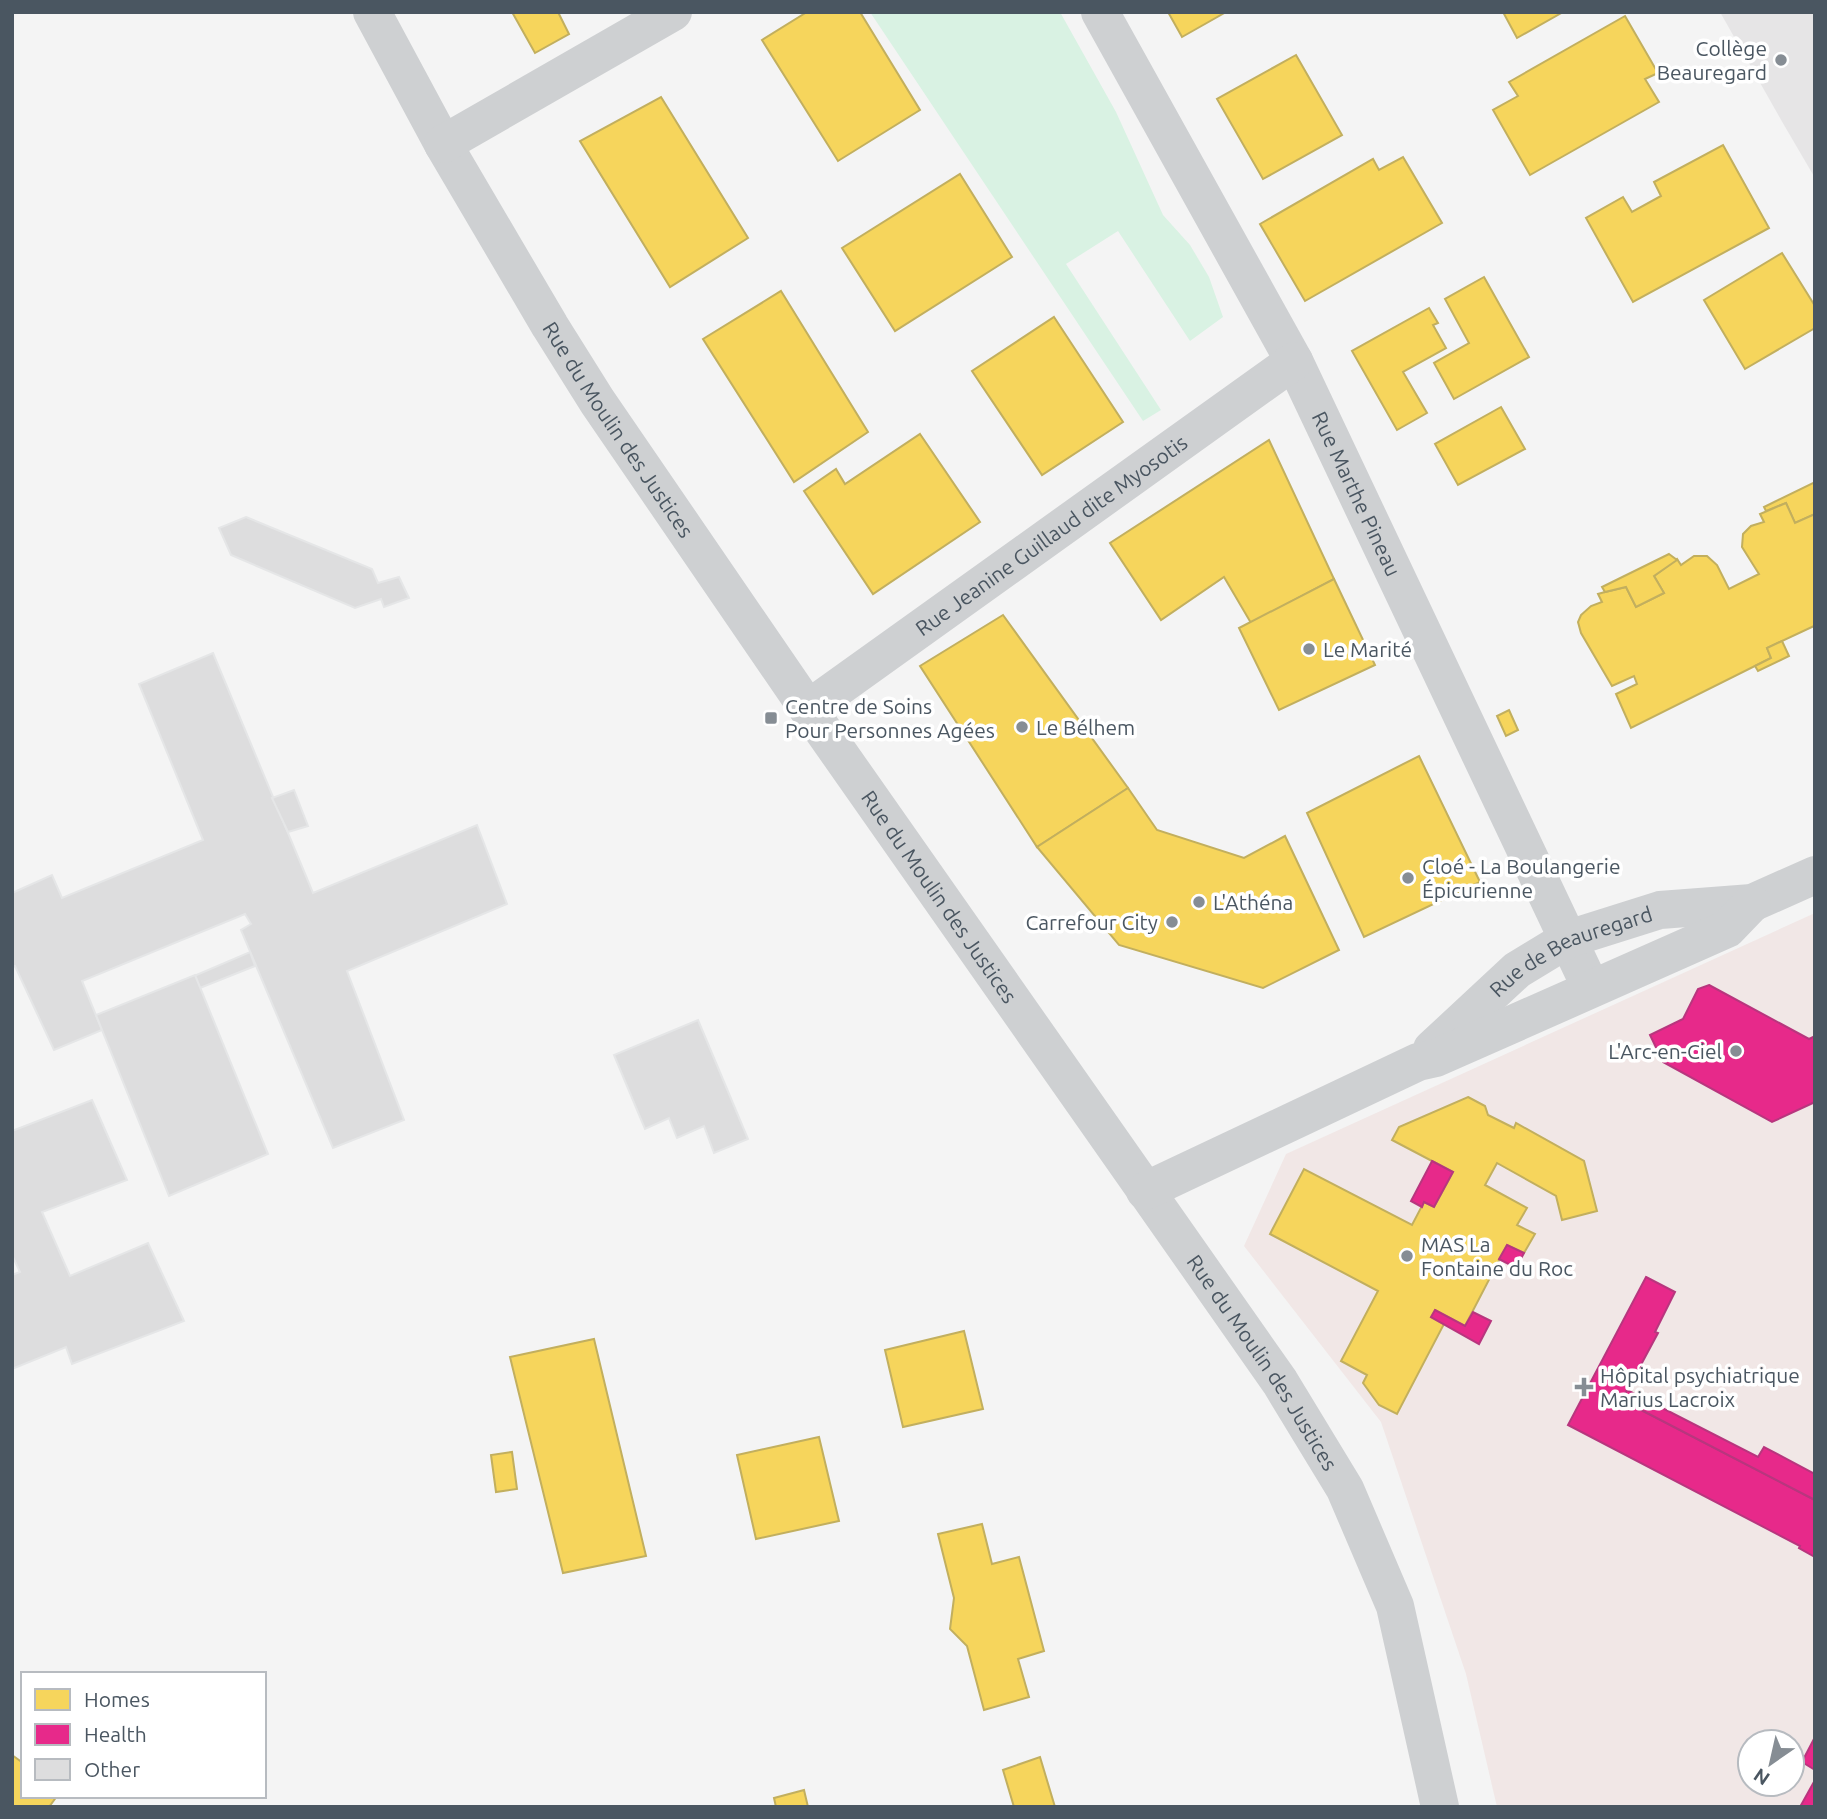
<svg xmlns="http://www.w3.org/2000/svg" width="1827" height="1819" font-family="Ubuntu,sans-serif">
<style>
.education{fill:#e6e5e6}
.medical{fill:#f1e7e6;fill-rule:evenodd}
.green{fill:#d9f2e3}
.homes{fill:#f6d55c;stroke:#c2af5e;stroke-width:2}
.health{fill:#e7298a;stroke:#b8367e;stroke-width:2}
.building{fill:#ddddde;stroke:#e5e6e7;stroke-width:2}
.lines{fill:none;stroke-linecap:round;stroke-linejoin:round}
.minor{stroke:#ced0d2;stroke-width:38}
.poi-dot{fill:#868d94;stroke:#fff;stroke-width:2.5}
.labels{text-anchor:middle;dominant-baseline:central;stroke-width:7;stroke-linejoin:round;paint-order:stroke}
.poi-label{font-size:21px;fill:#4a5661;stroke:#fff;text-anchor:start}
.street-label{font-size:21px;fill:#4a5661;stroke:#fff}
</style>
<rect width="100%" height="100%" fill="#f4f4f4"/>
<!-- education -->
<path class="education" d="M 1720,12 L 1815,12 L 1815,178 L 1784,125 Z"/>
<!-- medical -->
<path class="medical" d="M 1815,913 L 1815,1807 L 1497,1807 L 1466,1674 L 1381,1422 L 1244,1246 L 1286,1154 ZM 1750,1742 L 1792,1742 L 1792,1784 L 1750,1784 Z"/>
<!-- green -->
<path class="green" d="M 870,12 L 1060,12 L 1116,112 L 1163,215 L 1190,245 L 1209,277 L 1223,317 L 1190,341 L 1118,231 L 1066,264 L 1161,410 L 1143,421 Z"/>
<!-- homes -->
<g class="homes">
<path d="M 512,12 L 558,12 L 569,34 L 535,53 Z"/>
<path d="M 807,12 L 860,12 L 920,110 L 838,161 L 762,40 Z"/>
<path d="M 1168,12 L 1226,12 L 1182,37 Z"/>
<path d="M 1503,12 L 1563,12 L 1517,38 Z"/>
<path d="M 1625,16 L 1658,73 L 1645,79 L 1659,102 L 1530,175 L 1493,110 L 1518,96 L 1509,82 Z"/>
<path d="M 1296,55 L 1342,135 L 1263,179 L 1217,99 Z"/>
<path d="M 661,97 L 748,238 L 670,287 L 580,141 Z"/>
<path d="M 1723,145 L 1769,228 L 1633,302 L 1586,218 L 1623,197 L 1632,212 L 1661,196 L 1654,182 Z"/>
<path d="M 1403,157 L 1442,223 L 1305,301 L 1260,224 L 1373,159 L 1379,170 Z"/>
<path d="M 960,174 L 1012,257 L 895,331 L 842,248 Z"/>
<path d="M 1782,253 L 1815,306 L 1815,328 L 1745,369 L 1704,300 Z"/>
<path d="M 1484,277 L 1529,357 L 1454,399 L 1434,363 L 1469,343 L 1445,299 Z"/>
<path d="M 781,291 L 868,432 L 794,482 L 703,339 Z"/>
<path d="M 1429,308 L 1438,323 L 1433,325 L 1446,348 L 1403,372 L 1427,413 L 1397,430 L 1352,351 Z"/>
<path d="M 1054,317 L 1123,422 L 1042,475 L 972,371 Z"/>
<path d="M 1501,407 L 1525,449 L 1458,485 L 1435,444 Z"/>
<path d="M 920,434 L 980,522 L 873,594 L 804,491 L 836,469 L 845,484 Z"/>
<path d="M 1269,440 L 1334,579 L 1251,623 L 1224,577 L 1161,620 L 1110,543 Z"/>
<path d="M 1815,482 L 1815,514 L 1795,523 L 1786,503 L 1766,511 L 1764,507 Z"/>
<path d="M 1786,503 L 1795,523 L 1815,514 L 1815,627 L 1814,626 L 1767,648 L 1771,658 L 1631,728 L 1616,694 L 1637,684 L 1634,676 L 1612,686 L 1581,633 L 1578,622 L 1581,615 L 1591,606 L 1602,602 L 1598,594 L 1605,592 L 1626,587 L 1636,607 L 1664,593 L 1654,576 L 1677,559 L 1681,565 L 1694,556 L 1707,556 L 1717,565 L 1729,589 L 1759,574 L 1742,547 L 1743,534 L 1751,526 L 1764,522 L 1760,514 Z"/>
<path d="M 1669,554 L 1677,560 L 1654,576 L 1664,593 L 1636,607 L 1626,587 L 1605,592 L 1602,587 Z"/>
<path d="M 1334,579 L 1375,665 L 1279,710 L 1239,628 Z"/>
<path d="M 1003,615 L 1128,788 L 1037,847 L 920,666 Z"/>
<path d="M 1782,641 L 1789,656 L 1758,671 L 1755,666 L 1771,658 L 1767,648 Z"/>
<path d="M 1509,710 L 1518,730 L 1506,736 L 1497,716 Z"/>
<path d="M 1419,756 L 1480,882 L 1364,937 L 1307,813 Z"/>
<path d="M 1128,788 L 1157,830 L 1244,858 L 1285,836 L 1339,950 L 1263,988 L 1119,945 L 1037,847 Z"/>
<path d="M 1468,1097 L 1485,1106 L 1488,1115 L 1514,1128 L 1516,1123 L 1584,1161 L 1597,1211 L 1562,1220 L 1556,1196 L 1497,1163 L 1485,1185 L 1527,1208 L 1517,1225 L 1535,1234 L 1524,1253 L 1507,1245 L 1465,1326 L 1435,1310 L 1431,1317 L 1444,1324 L 1397,1414 L 1379,1405 L 1363,1383 L 1367,1375 L 1341,1361 L 1378,1291 L 1270,1234 L 1304,1169 L 1412,1225 L 1424,1202 L 1434,1207 L 1453,1172 L 1392,1140 L 1399,1127 Z"/>
<path d="M 964,1331 L 983,1409 L 903,1427 L 885,1350 Z"/>
<path d="M 594,1339 L 646,1556 L 563,1573 L 510,1357 Z"/>
<path d="M 819,1437 L 839,1521 L 756,1539 L 737,1455 Z"/>
<path d="M 512,1452 L 517,1489 L 496,1492 L 491,1455 Z"/>
<path d="M 982,1524 L 992,1564 L 1019,1557 L 1044,1651 L 1018,1659 L 1029,1697 L 984,1710 L 967,1646 L 950,1629 L 954,1598 L 938,1534 Z"/>
<path d="M 12,1755 L 23,1763 L 23,1796 L 57,1796 L 49,1807 L 12,1807 Z"/>
<path d="M 1040,1757 L 1055,1807 L 1014,1807 L 1003,1770 Z"/>
<path d="M 804,1790 L 808,1807 L 776,1807 L 774,1798 Z"/>
</g>
<!-- health -->
<g class="health">
<path d="M 1709,985 L 1809,1039 L 1815,1036 L 1815,1102 L 1772,1122 L 1663,1062 L 1650,1035 L 1683,1019 L 1698,989 Z"/>
<path d="M 1432,1161 L 1453,1172 L 1434,1207 L 1424,1202 L 1422,1207 L 1411,1201 Z"/>
<path d="M 1507,1245 L 1524,1253 L 1516,1268 L 1499,1259 Z"/>
<path d="M 1646,1277 L 1675,1292 L 1655,1332 L 1658,1333 L 1622,1400 L 1815,1500 L 1815,1557 L 1799,1548 L 1800,1546 L 1568,1425 Z"/>
<path d="M 1435,1310 L 1465,1326 L 1473,1312 L 1491,1321 L 1479,1344 L 1431,1317 Z"/>
<path d="M 1627,1390 L 1758,1457 L 1764,1447 L 1815,1474 L 1815,1500 L 1622,1400 Z"/>
<path d="M 1815,1737 L 1815,1770 L 1802,1762 Z"/>
<path d="M 1815,1780 L 1815,1807 L 1800,1807 Z"/>
</g>
<!-- building -->
<g class="building">
<path d="M 246,517 L 372,569 L 378,583 L 399,577 L 409,598 L 384,607 L 381,599 L 355,608 L 231,555 L 219,528 Z"/>
<path d="M 213,653 L 313,893 L 477,825 L 507,904 L 347,971 L 404,1120 L 333,1148 L 241,930 L 251,924 L 245,914 L 82,981 L 102,1030 L 54,1050 L 15,966 L 12,967 L 12,893 L 52,875 L 62,898 L 203,840 L 139,684 Z"/>
<path d="M 294,790 L 308,826 L 288,832 L 272,798 Z"/>
<path d="M 250,952 L 255,966 L 200,988 L 194,976 Z"/>
<path d="M 195,975 L 268,1154 L 169,1196 L 96,1015 Z"/>
<path d="M 698,1020 L 748,1139 L 714,1153 L 704,1126 L 677,1138 L 669,1118 L 645,1129 L 614,1055 Z"/>
<path d="M 92,1100 L 127,1180 L 42,1212 L 70,1276 L 148,1243 L 184,1321 L 72,1364 L 66,1347 L 12,1369 L 12,1275 L 20,1272 L 12,1255 L 12,1131 Z"/>
</g>
<g class="lines">
<!-- minor -->
<g class="minor">
<path id="s1" d="M 372,12 L 443,144 L 550,326 L 597,401 L 808,709 L 1280,1382 L 1345,1489 L 1395,1606 L 1440,1807"/>
<path id="s2" d="M 1100,12 L 1294,361 L 1591,988"/>
<path d="M 443,144 L 673,12"/>
<path id="s3" d="M 808,709 L 1294,361"/>
<path id="s4" d="M 1432,1049 L 1517,970 L 1568,939 L 1660,910 L 1752,903 L 1815,875"/>
<path d="M 1145,1191 L 1418,1062 L 1436,1058 L 1727,929 L 1752,903"/>
</g>
</g>
<!-- markers -->
<g class="poi-dot">
<circle cx="1781" cy="60" r="7"/>
<circle cx="1309" cy="649" r="7"/>
<rect x="764" y="711" width="14" height="14" rx="3.5"/>
<circle cx="1022" cy="727" r="7"/>
<circle cx="1408" cy="878" r="7"/>
<circle cx="1199" cy="902" r="7"/>
<circle cx="1172" cy="922" r="7"/>
<circle cx="1736" cy="1051" r="7"/>
<circle cx="1407" cy="1256" r="7"/>
<path d="M1580.5 1376.5h7v7h7v7h-7v7h-7v-7h-7v-7h7z"/>
</g>
<g class="labels">
<!-- poi labels -->
<g class="poi-label">
<text x="1767" y="48" text-anchor="end">Collège<tspan x="1767" dy="24">Beauregard</tspan></text>
<text x="1323" y="649">Le Marité</text>
<text x="785" y="706">Centre de Soins<tspan x="785" dy="24">Pour Personnes Agées</tspan></text>
<text x="1036" y="727">Le Bélhem</text>
<text x="1422" y="866">Cloé - La Boulangerie<tspan x="1422" dy="24">Épicurienne</tspan></text>
<text x="1213" y="902">L'Athéna</text>
<text x="1158" y="922" text-anchor="end">Carrefour City</text>
<text x="1722" y="1051" text-anchor="end">L'Arc-en-Ciel</text>
<text x="1421" y="1244">MAS La<tspan x="1421" dy="24">Fontaine du Roc</tspan></text>
<text x="1600" y="1375">Hôpital psychiatrique<tspan x="1600" dy="24">Marius Lacroix</tspan></text>
</g>
<!-- street labels -->
<g class="street-label">
<text stroke="none"><textPath href="#s1" startOffset="485">Rue du Moulin des Justices</textPath></text>
<text stroke="none"><textPath href="#s2" startOffset="546">Rue Marthe Pineau</textPath></text>
<text stroke="none"><textPath href="#s3" startOffset="299">Rue Jeanine Guillaud dite Myosotis</textPath></text>
<text stroke="none"><textPath href="#s1" startOffset="1052">Rue du Moulin des Justices</textPath></text>
<text stroke="none"><textPath href="#s4" startOffset="173">Rue de Beauregard</textPath></text>
<text stroke="none"><textPath href="#s1" startOffset="1619">Rue du Moulin des Justices</textPath></text>
</g>
</g>
<!-- border -->
<rect width="1827" height="1819" fill="none" stroke="#4a5661" stroke-width="28"/>
<!-- legend -->
<rect x="21" y="1672" width="245" height="126" fill="#ffffff" stroke="#b7bbc0" stroke-width="2"/>
<rect x="35" y="1689" width="35" height="21" fill="#f6d55c" stroke="#b7bbc0" stroke-width="2"/>
<text x="84" y="1707" font-size="21" fill="#4a5661">Homes</text>
<rect x="35" y="1724" width="35" height="21" fill="#e7298a" stroke="#b7bbc0" stroke-width="2"/>
<text x="84" y="1742" font-size="21" fill="#4a5661">Health</text>
<rect x="35" y="1759" width="35" height="21" fill="#ddddde" stroke="#b7bbc0" stroke-width="2"/>
<text x="84" y="1777" font-size="21" fill="#4a5661">Other</text>
<!-- north arrow -->
<g transform="translate(1771 1763) rotate(214)"><circle r="33" fill="#ffffff" stroke="#b7bbc0" stroke-width="2"/>
<path d="M0-5L12 26L0 18L-12 26Z" fill="#868d94"/>
<text y="-10" font-size="19" font-weight="bold" text-anchor="middle" fill="#4a5661">N</text>
</g>
</svg>
